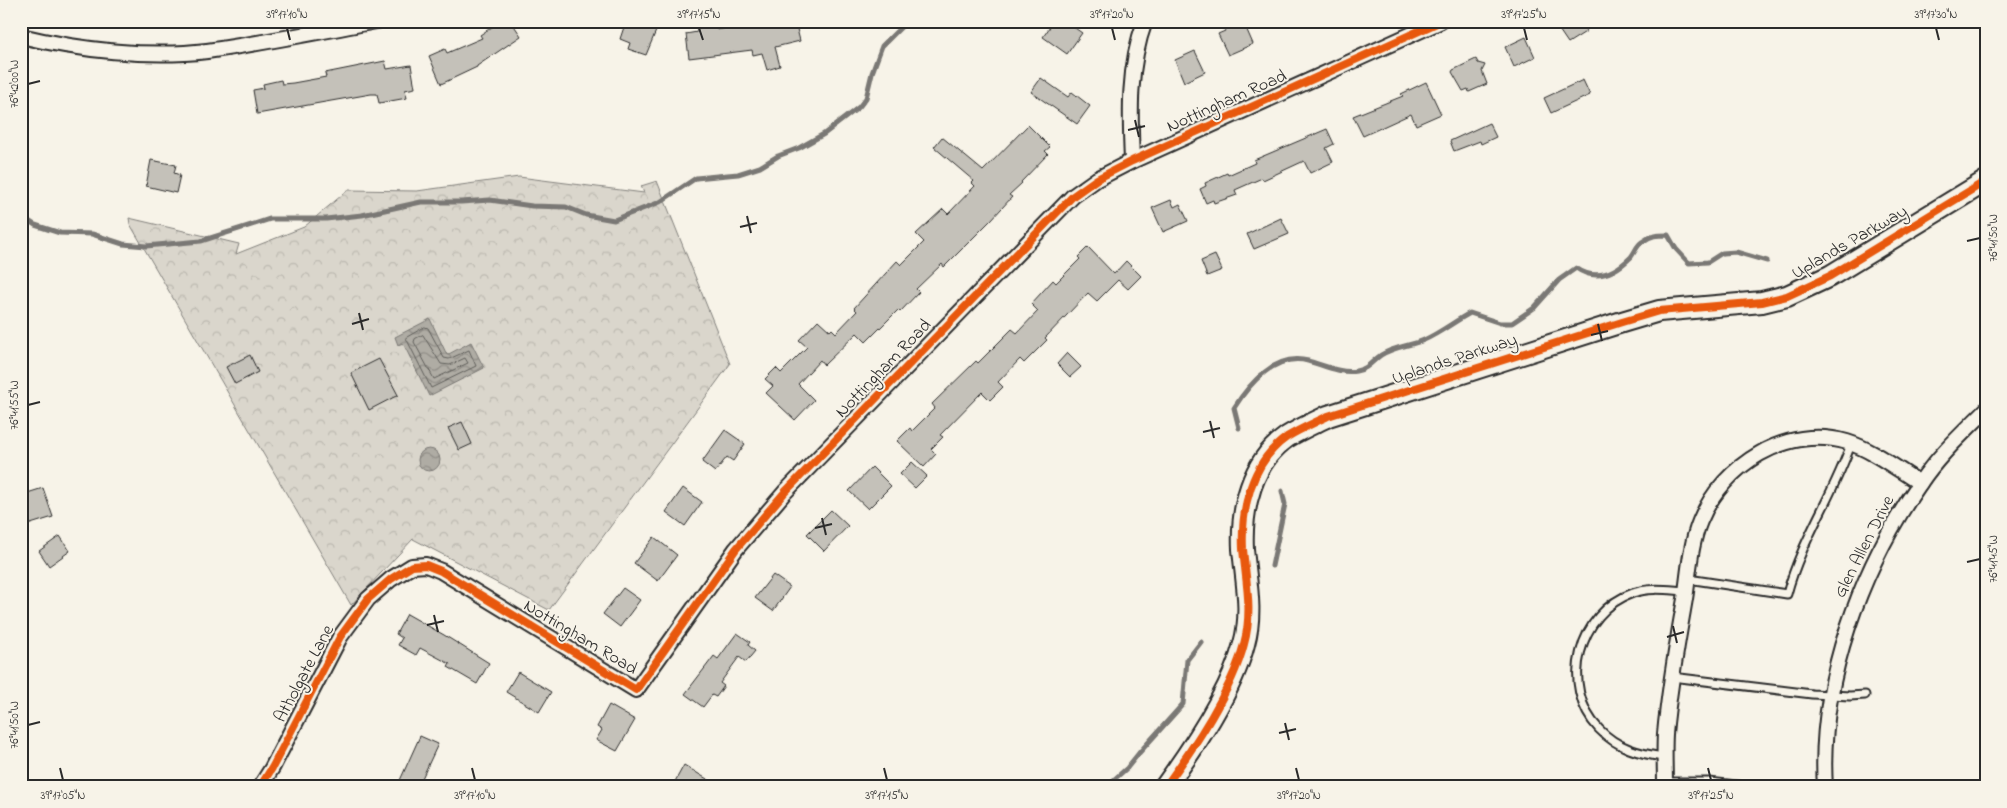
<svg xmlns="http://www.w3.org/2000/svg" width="2007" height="808" font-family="'Indie Flower',sans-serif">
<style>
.park{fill:url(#park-crowns);stroke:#82807c}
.water{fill:url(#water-waves);stroke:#7a7874}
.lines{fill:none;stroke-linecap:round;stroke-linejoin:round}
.shore{stroke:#605f5b;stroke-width:1}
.stream{stroke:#7a7874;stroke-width:5}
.building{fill:#c4c1b9;stroke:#2b2b2b}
.lane-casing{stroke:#2b2b2b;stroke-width:11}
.street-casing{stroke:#2b2b2b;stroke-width:18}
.secondary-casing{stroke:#2b2b2b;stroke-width:24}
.lane{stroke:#f7f3e8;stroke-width:7}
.street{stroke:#f7f3e8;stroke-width:14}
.secondary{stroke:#f7f3e8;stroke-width:20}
.cycleway-casing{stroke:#f7f3e8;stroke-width:11}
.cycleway{stroke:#e8590c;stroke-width:8}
.ticks{fill:none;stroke:#2b2b2b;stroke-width:2}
.labels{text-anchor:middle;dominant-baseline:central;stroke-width:4;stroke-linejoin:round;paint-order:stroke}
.street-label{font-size:18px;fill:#2b2b2b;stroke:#f7f3e8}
.neatline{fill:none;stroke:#2b2b2b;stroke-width:2}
.ticks-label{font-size:12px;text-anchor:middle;fill:#2b2b2b}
</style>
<defs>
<pattern id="park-crowns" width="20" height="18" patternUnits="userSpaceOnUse" patternTransform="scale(1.25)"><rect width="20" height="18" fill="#dad6cc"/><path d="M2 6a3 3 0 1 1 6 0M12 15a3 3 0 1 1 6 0" fill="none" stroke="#bbb8af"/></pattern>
<pattern id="water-waves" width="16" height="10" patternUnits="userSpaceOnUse" patternTransform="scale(1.25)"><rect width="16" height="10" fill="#afaca4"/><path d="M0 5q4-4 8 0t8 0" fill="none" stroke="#8f8c86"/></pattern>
</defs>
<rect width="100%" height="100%" fill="#f7f3e8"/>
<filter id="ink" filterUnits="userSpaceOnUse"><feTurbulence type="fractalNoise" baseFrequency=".02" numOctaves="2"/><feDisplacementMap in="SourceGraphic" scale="10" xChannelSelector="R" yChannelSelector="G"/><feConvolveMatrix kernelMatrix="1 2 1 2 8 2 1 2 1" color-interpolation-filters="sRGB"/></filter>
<g filter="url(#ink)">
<!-- park -->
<path class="park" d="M 519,177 L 644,193 L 641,186 L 657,181 L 730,364 L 549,610 L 413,539 L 351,605 L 130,224 L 129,218 L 239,244 L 236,254 L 304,227 L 348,190 L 417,191 Z"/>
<!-- water -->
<g class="water">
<path d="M 430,319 L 447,355 L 471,342 L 484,368 L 429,396 L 403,343 L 398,345 L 395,337 Z"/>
<circle cx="429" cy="460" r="11"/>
</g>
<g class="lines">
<!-- shore -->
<g class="shore">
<path d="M 425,327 L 428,328 L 444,358 L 449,359 L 469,350 L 476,366 L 431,388 L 406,338 Z"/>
<path d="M 423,335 L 441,364 L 450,365 L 465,358 L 468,363 L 434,379 L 414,342 L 415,339 Z"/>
</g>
<!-- stream -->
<g class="stream">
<path d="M 21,216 L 35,225 L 60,233 L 92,234 L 123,244 L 146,246 L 201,241 L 270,219 L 326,219 L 362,215 L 421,202 L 461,202 L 490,200 L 532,206 L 566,207 L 586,215 L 614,220 L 660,202 L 696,178 L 738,174 L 760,167 L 778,156 L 799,148 L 824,134 L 859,107 L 866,98 L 872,73 L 882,46 L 907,21"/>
<path d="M 1239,428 L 1234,408 C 1249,384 1276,352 1308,361 C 1323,365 1341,374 1356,371 C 1368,369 1372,361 1381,355 C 1395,346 1410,346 1424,340 C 1440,333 1455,321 1470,313 L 1500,323 L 1512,323 L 1534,308 L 1559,280 L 1576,268 C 1596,282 1615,273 1631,257 C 1635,252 1637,245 1642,242 C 1651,235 1657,235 1668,235 L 1676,249 L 1689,263 L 1708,262 L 1722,253 L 1736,252 L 1767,261"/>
<path d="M 1272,566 L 1285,504 L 1282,491"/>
<path d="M 1089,787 L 1091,785 L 1109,784 L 1127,768 L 1139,753 L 1183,704 L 1187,660 L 1201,642"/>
</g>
</g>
<!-- building -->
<g class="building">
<path d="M 501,21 L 511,21 L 521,36 L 477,66 L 477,67 L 441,84 L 429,56 L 445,49 L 447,53 L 482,38 L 480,35 Z"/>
<path d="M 626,21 L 645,21 L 658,26 L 646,55 L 628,49 L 630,43 L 620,39 Z"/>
<path d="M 762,21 L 795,21 L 800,41 L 775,47 L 780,66 L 767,70 L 762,53 L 753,55 L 752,50 L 689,58 L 686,34 L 697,32 L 697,28 L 717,26 L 717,30 Z"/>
<path d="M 1054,21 L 1065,21 L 1082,33 L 1067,54 L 1043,37 Z"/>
<path d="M 1221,21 L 1243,21 L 1253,44 L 1228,55 L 1218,34 L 1225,31 Z"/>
<path d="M 1553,21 L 1580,21 L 1587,31 L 1568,43 Z"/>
<path d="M 1526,37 L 1535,57 L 1514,67 L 1505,47 Z"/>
<path d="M 1195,51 L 1205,72 L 1184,82 L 1175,60 Z"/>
<path d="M 1476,59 L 1478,63 L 1485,65 L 1482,71 L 1487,84 L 1469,92 L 1468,89 L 1463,91 L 1452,72 L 1453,70 Z"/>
<path d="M 385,61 L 387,69 L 411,65 L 415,88 L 405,90 L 407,98 L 379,103 L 377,94 L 371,94 L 257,114 L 253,90 L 264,88 L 263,84 L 281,80 L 282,84 L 293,83 L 326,77 L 325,73 Z"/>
<path d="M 1041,78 L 1068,97 L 1072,92 L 1090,106 L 1077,124 L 1031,92 Z"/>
<path d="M 1583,80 L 1590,95 L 1551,113 L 1544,98 Z"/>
<path d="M 1426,82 L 1441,114 L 1416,125 L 1411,114 L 1363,136 L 1353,116 L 1403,96 L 1401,94 Z"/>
<path d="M 1489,123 L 1496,137 L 1481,144 L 1480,141 L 1454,151 L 1450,141 Z"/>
<path d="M 1028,125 L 1050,147 L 1045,151 L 1048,154 L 1021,182 L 1022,183 L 1009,195 L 1012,197 L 991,220 L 944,267 L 942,264 L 916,289 L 919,292 L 900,312 L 898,310 L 866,342 L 857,333 L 824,365 L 820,360 L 798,384 L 814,400 L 795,420 L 766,393 L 773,386 L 765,379 L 776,368 L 781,373 L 807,347 L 799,340 L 818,320 L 830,331 L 832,329 L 836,333 L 857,311 L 854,308 L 897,261 L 901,265 L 924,242 L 916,234 L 943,209 L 948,214 L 975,186 L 972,183 L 974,181 L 934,147 L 942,137 L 983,171 Z"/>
<path d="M 1327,129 L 1334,144 L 1326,148 L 1333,162 L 1310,173 L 1304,161 L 1263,180 L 1262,178 L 1235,190 L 1237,195 L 1214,203 L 1213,200 L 1206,203 L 1200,189 L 1206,186 L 1205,183 L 1227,173 L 1228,175 L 1255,163 L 1254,160 Z"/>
<path d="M 151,160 L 176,165 L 174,173 L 180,175 L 176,193 L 146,186 Z"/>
<path d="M 1171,200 L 1174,207 L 1180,204 L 1188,221 L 1163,232 L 1152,208 Z"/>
<path d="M 1281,218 L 1289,234 L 1254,249 L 1247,234 Z"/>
<path d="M 1088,247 L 1114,274 L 1126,261 L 1141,276 L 1128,289 L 1118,280 L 1097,301 L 1088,293 L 1045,338 L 1047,340 L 1024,363 L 1020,359 L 998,382 L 1003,387 L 990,400 L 982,392 L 940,435 L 943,437 L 931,449 L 936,454 L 924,467 L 897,441 L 910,428 L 912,431 L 935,408 L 932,404 L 976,361 L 978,363 L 1012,329 L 1017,333 L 1038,311 L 1031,304 L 1053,280 L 1056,283 L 1080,259 L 1078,257 Z"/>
<path d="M 1215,255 L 1222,270 L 1207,276 L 1201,261 Z"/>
<path d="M 1067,353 L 1081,367 L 1070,377 L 1057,364 Z"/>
<path d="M 250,355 L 258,372 L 235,384 L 226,367 Z"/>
<path d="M 379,359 L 398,395 L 369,410 L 351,373 Z"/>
<path d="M 462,422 L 472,444 L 459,450 L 448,428 Z"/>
<path d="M 725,430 L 745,444 L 733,461 L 727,457 L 715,472 L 702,462 Z"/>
<path d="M 912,462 L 927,476 L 915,488 L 900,474 Z"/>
<path d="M 872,467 L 891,486 L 868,509 L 849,491 Z"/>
<path d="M 43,488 L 53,517 L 21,527 L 21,495 Z"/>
<path d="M 683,488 L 702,502 L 685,526 L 666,512 Z"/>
<path d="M 831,510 L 848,526 L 824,551 L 807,534 Z"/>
<path d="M 60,536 L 70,551 L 49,566 L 39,551 Z"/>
<path d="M 654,537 L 677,555 L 658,581 L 634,563 Z"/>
<path d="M 773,575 L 790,587 L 773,611 L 755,598 Z"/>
<path d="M 623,588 L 640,600 L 620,627 L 603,614 Z"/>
<path d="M 407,614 L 444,635 L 489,663 L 477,684 L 448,667 L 450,664 L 420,648 L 416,655 L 398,645 L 402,638 L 396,634 Z"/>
<path d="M 737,633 L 750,642 L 748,645 L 755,651 L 746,662 L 739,657 L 720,683 L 724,686 L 716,697 L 712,695 L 703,707 L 685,694 L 714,656 L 718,659 Z"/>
<path d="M 518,672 L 551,692 L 539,712 L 506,692 Z"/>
<path d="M 609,705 L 635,720 L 617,751 L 596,740 L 602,730 L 597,727 Z"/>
<path d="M 420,736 L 438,744 L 418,787 L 397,787 Z"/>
<path d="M 684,765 L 702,776 L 721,787 L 672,787 Z"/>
</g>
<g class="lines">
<defs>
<g id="lane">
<path d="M 1688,579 L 1787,594 C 1801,541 1833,496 1851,444"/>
<path d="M 1672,677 L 1812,694 L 1850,696 L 1865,695"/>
<path d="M 1664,757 C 1640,754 1617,748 1599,729 C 1559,687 1578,612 1633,593 C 1650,587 1668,590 1686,591"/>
<path d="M 1665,782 L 1709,782 L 1755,787"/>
</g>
<g id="street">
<path d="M 21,36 C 78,50 149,58 207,51 C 264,43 321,31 377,21"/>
<path d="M 1132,161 C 1130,114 1128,67 1145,21"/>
<path d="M 260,787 L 272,768 L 340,637 L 368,599 L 391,579 L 412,566 L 426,565 L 441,571 L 636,690 L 736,549 L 785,492 L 1073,196 L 1097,179 L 1132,161 L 1441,21"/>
<path d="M 1665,787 C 1665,769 1664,751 1665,734 C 1669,688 1677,644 1685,599 C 1689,573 1690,545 1700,521 C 1723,465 1787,424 1847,442 C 1873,450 1897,469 1920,483"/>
<path d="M 1825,787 C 1818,683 1861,568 1920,483 C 1938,456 1963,433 1986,410"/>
</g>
<path id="secondary" d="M 1165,787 C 1194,747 1232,691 1244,644 C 1253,612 1246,582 1243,549 C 1241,509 1251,462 1287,437 C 1300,429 1314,423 1328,416 L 1622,322 L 1659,311 L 1762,302 L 1787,296 L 1830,276 L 1986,181"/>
</defs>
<!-- lane casing -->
<use href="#lane" class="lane-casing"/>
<!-- street casing -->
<use href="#street" class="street-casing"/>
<!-- secondary casing -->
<use href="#secondary" class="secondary-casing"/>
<!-- lane -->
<use href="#lane" class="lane"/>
<!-- street -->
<use href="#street" class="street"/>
<!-- secondary -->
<use href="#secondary" class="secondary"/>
<defs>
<g id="cycleway">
<path d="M 260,787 L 272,768 L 340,637 L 368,599 L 391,579 L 412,566 L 426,565 L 441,571 L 636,690 L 736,549 L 785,492 L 1073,196 L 1097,179 L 1132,161 L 1441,21"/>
<path d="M 1165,787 C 1194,747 1232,691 1244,644 C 1253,612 1246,582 1243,549 C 1241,509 1251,462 1287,437 C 1300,429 1314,423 1328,416 L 1622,322 L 1659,311 L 1762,302 L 1787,296 L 1830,276 L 1986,181"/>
</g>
</defs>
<!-- cycleway casing -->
<use href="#cycleway" class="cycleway-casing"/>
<!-- cycleway -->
<use href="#cycleway" class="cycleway"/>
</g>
</g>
<!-- ticks -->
<path class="ticks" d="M 287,28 L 290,40M 699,28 L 703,40M 1112,28 L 1115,40M 1524,28 L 1527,40M 1936,28 L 1939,40M 28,84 L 40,81M 1135,120 L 1139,137M 1128,130 L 1145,126M 747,216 L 751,233M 740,227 L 757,223M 1967,241 L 1980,238M 359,313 L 363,330M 352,324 L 369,319M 1598,324 L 1602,341M 1591,335 L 1608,331M 28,405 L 40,402M 1210,421 L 1214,438M 1203,432 L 1220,428M 822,518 L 826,535M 815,528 L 832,524M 1967,562 L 1980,559M 434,615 L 438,632M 427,625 L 444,621M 1673,626 L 1677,643M 1667,637 L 1684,632M 1285,723 L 1289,740M 28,725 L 40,722M 1279,733 L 1296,729M 60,768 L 63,780M 472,768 L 475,780M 884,768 L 887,780M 1296,768 L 1299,780M 1708,768 L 1711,780"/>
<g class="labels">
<!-- street labels -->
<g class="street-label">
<text transform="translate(1227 102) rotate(-24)">Nottingham Road</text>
<text transform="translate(1850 243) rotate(-30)">Uplands Parkway</text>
<text transform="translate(1455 360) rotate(-18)">Uplands Parkway</text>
<text transform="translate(884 369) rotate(-46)">Nottingham Road</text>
<text transform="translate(1865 547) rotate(-63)">Glen Allen Drive</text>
<text transform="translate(580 638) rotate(31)">Nottingham Road</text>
<text transform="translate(305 674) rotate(-62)">Atholgate Lane</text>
</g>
</g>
<!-- margin -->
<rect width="2007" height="808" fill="none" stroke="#f7f3e8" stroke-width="55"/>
<rect x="28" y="28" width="1952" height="752" class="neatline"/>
<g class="ticks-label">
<text x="287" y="18">39°17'10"N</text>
<text x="699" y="18">39°17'15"N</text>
<text x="1112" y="18">39°17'20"N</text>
<text x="1524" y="18">39°17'25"N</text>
<text x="1936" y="18">39°17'30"N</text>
<text transform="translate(14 84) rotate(-90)" y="4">76°42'00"W</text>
<text transform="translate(1993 238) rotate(-90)" y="4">76°41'50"W</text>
<text transform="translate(14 405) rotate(-90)" y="4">76°41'55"W</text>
<text transform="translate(1993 559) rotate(-90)" y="4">76°41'45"W</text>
<text transform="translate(14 725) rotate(-90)" y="4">76°41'50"W</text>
<text x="63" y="799">39°17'05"N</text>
<text x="475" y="799">39°17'10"N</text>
<text x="887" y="799">39°17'15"N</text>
<text x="1299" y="799">39°17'20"N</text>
<text x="1711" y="799">39°17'25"N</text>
</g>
</svg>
